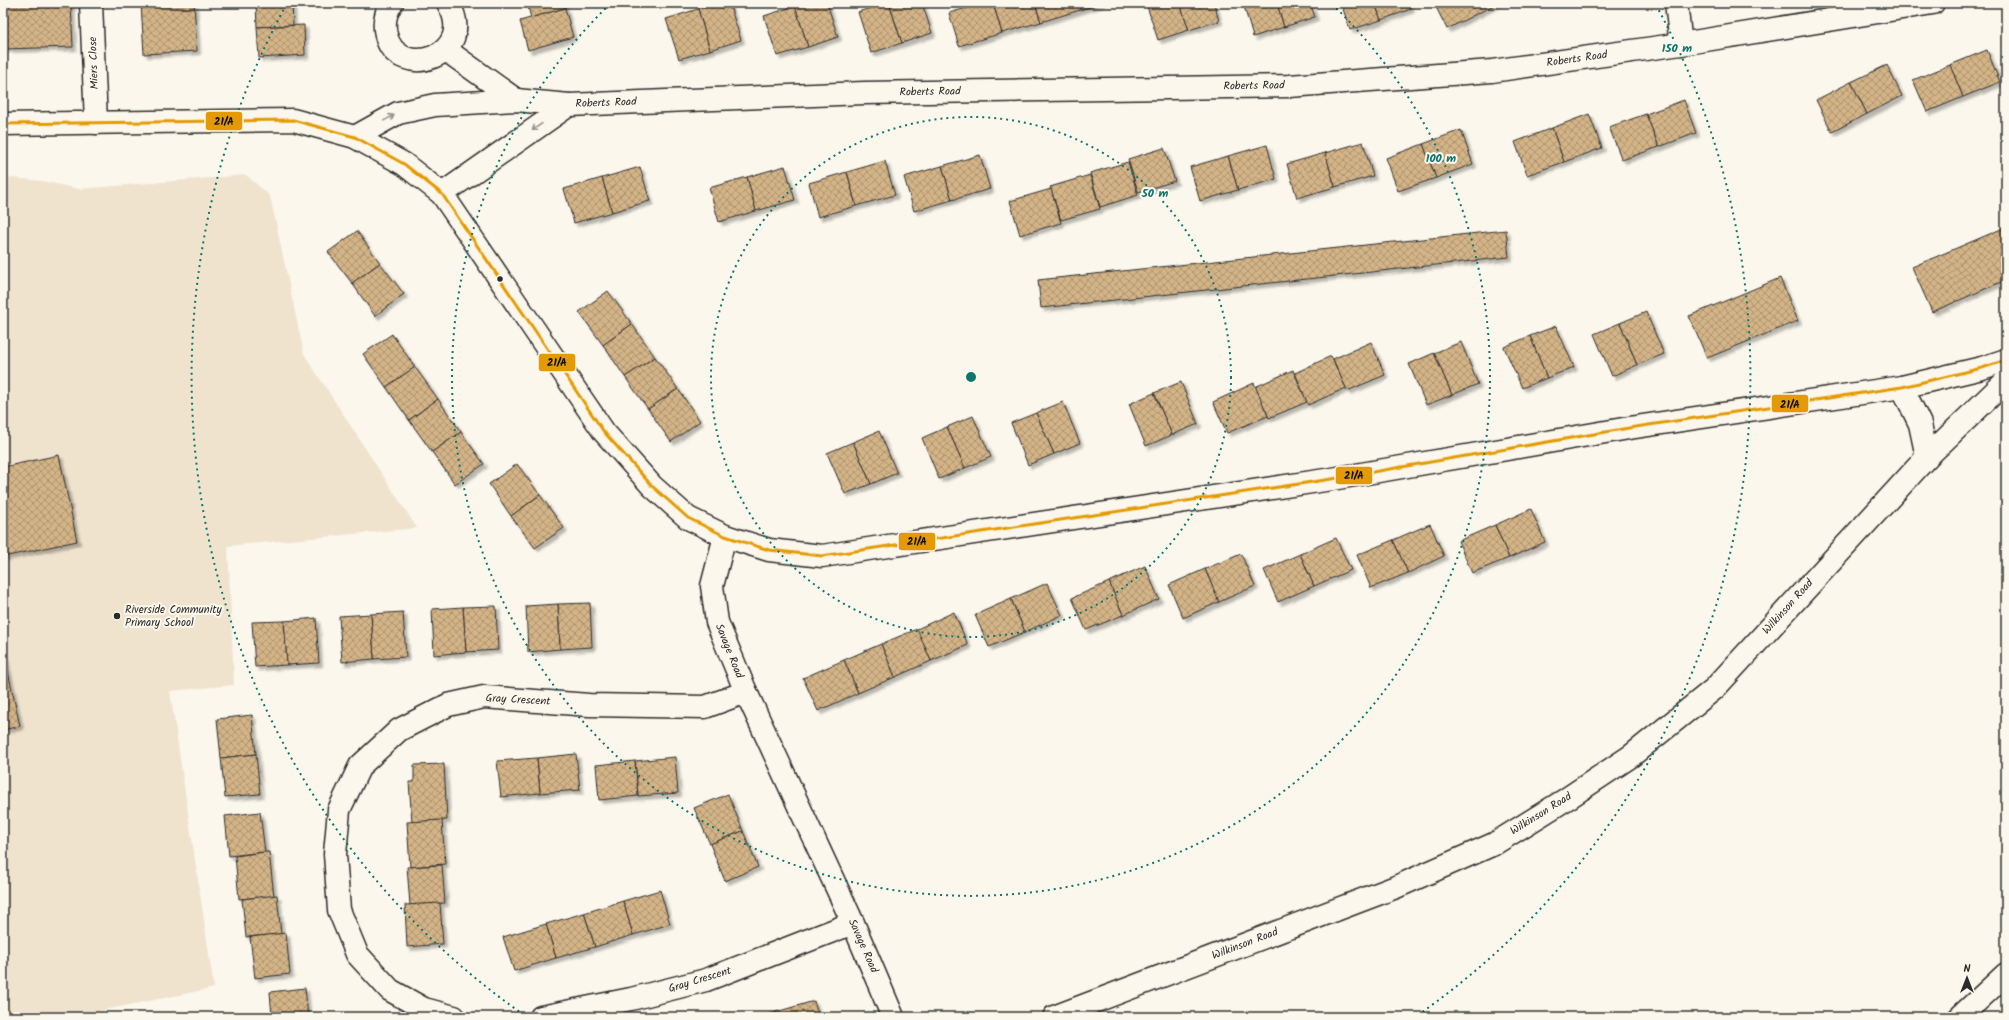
<svg xmlns="http://www.w3.org/2000/svg" width="2009" height="1020" font-family="Kalam,sans-serif">
<style>
.built{fill:#efe3ce}
.building{fill:url(#building-cross-hatch);stroke:#2b2b2b;filter:url(#shadow)}
.lines{fill:none;stroke-linecap:round;stroke-linejoin:round}
.minor-casing{stroke:#2b2b2b;stroke-width:25}
.minor{stroke:#fbf7ec;stroke-width:22}
.bus-1-casing{stroke:#fbf7ec;stroke-width:6}
.bus-1{stroke:#e39a04;stroke-width:3}
.oneway{stroke:#93918c}
.ring{fill:none;stroke:#0f766e;stroke-width:2;stroke-dasharray:2 4}
.bus-dot{fill:#2b2b2b;stroke:#fbf7ec;stroke-width:1.5}
.labels{text-anchor:middle;dominant-baseline:central;stroke-width:4;stroke-linejoin:round;paint-order:stroke}
.street-label{font-size:11px;fill:#2b2b2b;stroke:#fbf7ec}
.poi-label{font-size:11px;fill:#2b2b2b;stroke:#fbf7ec;text-anchor:start}
.centre{fill:#0f766e;stroke:#fbf7ec;stroke-width:2}
.ring-label{font-size:12px;text-anchor:middle;font-weight:bold;fill:#0f766e;stroke:#fbf7ec;stroke-width:4;stroke-linejoin:round;paint-order:stroke}
.line-badge{stroke:#fbf7ec;stroke-width:1.5}
.pale-badge-label{font-size:11px;text-anchor:middle;font-weight:bold;fill:#111}
</style>
<defs>
<pattern id="building-cross-hatch" width="8" height="8" patternUnits="userSpaceOnUse"><rect width="8" height="8" fill="#d4b487"/><path d="M0 0l8 8M0 8l8-8" fill="none" stroke="#ac936f"/></pattern>
<filter id="shadow"><feDropShadow dx="3.5" dy="3.5" stdDeviation="1" flood-color="#0004"/></filter>
</defs>
<rect width="100%" height="100%" fill="#fbf7ec"/>
<filter id="ink" filterUnits="userSpaceOnUse"><feTurbulence type="fractalNoise" baseFrequency=".025" numOctaves="2"/><feDisplacementMap in="SourceGraphic" scale="8" xChannelSelector="R" yChannelSelector="G"/><feConvolveMatrix kernelMatrix="1 2 1 2 8 2 1 2 1" color-interpolation-filters="sRGB"/></filter>
<g filter="url(#ink)">
<!-- built -->
<path class="built" d="M 246,175 L 270,196 L 304,354 L 417,528 L 228,546 L 234,685 L 170,691 L 214,988 L 69,1017 L 3,1017 L 3,177 L 42,181 L 79,189 Z"/>
<!-- building -->
<g class="building">
<path d="M 3,3 L 71,3 L 73,47 L 3,49 Z"/>
<path d="M 141,3 L 194,3 L 197,51 L 144,54 Z"/>
<path d="M 256,3 L 292,3 L 293,25 L 257,27 Z"/>
<path d="M 527,3 L 564,3 L 565,8 L 531,18 Z"/>
<path d="M 717,3 L 729,3 L 741,40 L 710,50 L 698,9 Z"/>
<path d="M 805,3 L 827,3 L 838,37 L 808,47 L 795,6 Z"/>
<path d="M 886,3 L 889,3 L 902,43 L 871,53 L 858,12 Z"/>
<path d="M 889,3 L 922,3 L 932,33 L 902,43 Z"/>
<path d="M 984,3 L 993,3 L 1002,33 L 959,46 L 949,13 Z"/>
<path d="M 993,3 L 1035,3 L 1041,22 L 1002,33 Z"/>
<path d="M 1035,3 L 1078,3 L 1080,10 L 1041,22 Z"/>
<path d="M 1078,3 L 1102,3 L 1080,10 Z"/>
<path d="M 1146,3 L 1180,3 L 1189,30 L 1158,40 Z"/>
<path d="M 1180,3 L 1214,3 L 1219,21 L 1189,30 Z"/>
<path d="M 1243,3 L 1277,3 L 1284,27 L 1253,37 Z"/>
<path d="M 1277,3 L 1310,3 L 1315,17 L 1284,27 Z"/>
<path d="M 1341,3 L 1375,3 L 1381,20 L 1350,30 Z"/>
<path d="M 1375,3 L 1409,3 L 1411,9 L 1381,20 Z"/>
<path d="M 1434,3 L 1498,3 L 1447,29 Z"/>
<path d="M 795,6 L 808,47 L 777,56 L 764,16 Z"/>
<path d="M 565,8 L 573,37 L 528,50 L 520,21 Z"/>
<path d="M 698,9 L 710,50 L 679,59 L 666,19 Z"/>
<path d="M 304,25 L 305,55 L 259,58 L 257,27 Z"/>
<path d="M 1987,50 L 2000,82 L 1963,97 L 1950,65 Z"/>
<path d="M 1887,65 L 1902,96 L 1867,114 L 1851,82 Z"/>
<path d="M 1950,65 L 1963,97 L 1927,112 L 1913,80 Z"/>
<path d="M 1851,82 L 1867,114 L 1832,132 L 1816,100 Z"/>
<path d="M 1684,100 L 1696,133 L 1659,147 L 1646,114 Z"/>
<path d="M 1589,114 L 1602,148 L 1564,162 L 1552,128 Z"/>
<path d="M 1646,114 L 1659,147 L 1622,160 L 1609,127 Z"/>
<path d="M 1552,128 L 1564,162 L 1527,175 L 1515,142 Z"/>
<path d="M 1461,130 L 1473,164 L 1436,178 L 1423,144 Z"/>
<path d="M 1363,142 L 1373,176 L 1335,187 L 1325,153 Z"/>
<path d="M 1423,144 L 1436,178 L 1398,191 L 1386,158 Z"/>
<path d="M 1267,145 L 1276,179 L 1238,190 L 1228,156 Z"/>
<path d="M 1164,148 L 1175,181 L 1138,192 L 1128,159 Z"/>
<path d="M 1325,153 L 1335,187 L 1297,198 L 1287,164 Z"/>
<path d="M 980,155 L 990,189 L 952,200 L 942,166 Z"/>
<path d="M 1228,156 L 1238,190 L 1200,201 L 1190,167 Z"/>
<path d="M 885,161 L 895,195 L 856,206 L 847,172 Z"/>
<path d="M 1128,162 L 1138,195 L 1100,207 L 1090,173 Z"/>
<path d="M 785,166 L 795,200 L 756,211 L 747,177 Z"/>
<path d="M 942,166 L 952,200 L 914,211 L 904,177 Z"/>
<path d="M 640,167 L 650,201 L 612,212 L 602,178 Z"/>
<path d="M 847,172 L 856,206 L 818,217 L 809,183 Z"/>
<path d="M 1090,175 L 1100,209 L 1061,220 L 1050,187 Z"/>
<path d="M 747,177 L 756,211 L 719,222 L 709,188 Z"/>
<path d="M 602,178 L 612,212 L 574,223 L 564,189 Z"/>
<path d="M 1051,189 L 1061,223 L 1020,235 L 1010,201 Z"/>
<path d="M 2006,227 L 2006,280 L 1932,312 L 1912,267 Z"/>
<path d="M 1506,230 L 1509,257 L 1041,308 L 1038,280 Z"/>
<path d="M 357,231 L 380,263 L 352,283 L 328,252 Z"/>
<path d="M 380,263 L 404,294 L 375,316 L 352,283 Z"/>
<path d="M 1780,278 L 1798,321 L 1707,358 L 1689,316 Z"/>
<path d="M 608,291 L 632,324 L 603,345 L 579,312 Z"/>
<path d="M 1646,312 L 1664,354 L 1637,365 L 1620,323 Z"/>
<path d="M 1620,323 L 1637,365 L 1612,376 L 1594,334 Z"/>
<path d="M 632,324 L 655,357 L 625,377 L 603,345 Z"/>
<path d="M 1556,326 L 1574,367 L 1547,378 L 1530,336 Z"/>
<path d="M 392,334 L 415,367 L 386,387 L 363,354 Z"/>
<path d="M 1530,336 L 1547,378 L 1522,388 L 1504,347 Z"/>
<path d="M 1371,342 L 1385,375 L 1347,391 L 1333,359 Z"/>
<path d="M 1461,342 L 1478,384 L 1452,395 L 1434,353 Z"/>
<path d="M 1434,353 L 1452,395 L 1426,405 L 1409,364 Z"/>
<path d="M 1331,356 L 1346,388 L 1308,405 L 1295,373 Z"/>
<path d="M 655,357 L 678,389 L 648,409 L 625,377 Z"/>
<path d="M 415,367 L 438,399 L 409,420 L 386,387 Z"/>
<path d="M 1293,370 L 1307,402 L 1269,418 L 1255,387 Z"/>
<path d="M 1181,382 L 1198,424 L 1172,435 L 1154,393 Z"/>
<path d="M 1254,383 L 1268,416 L 1227,433 L 1213,402 Z"/>
<path d="M 678,389 L 700,421 L 671,442 L 648,409 Z"/>
<path d="M 1154,393 L 1172,435 L 1146,446 L 1129,404 Z"/>
<path d="M 438,399 L 461,432 L 432,452 L 409,420 Z"/>
<path d="M 1063,402 L 1080,443 L 1054,454 L 1036,413 Z"/>
<path d="M 1036,413 L 1054,454 L 1028,465 L 1011,423 Z"/>
<path d="M 973,416 L 991,457 L 965,468 L 947,427 Z"/>
<path d="M 947,427 L 965,468 L 939,479 L 922,438 Z"/>
<path d="M 879,431 L 897,473 L 871,484 L 853,442 Z"/>
<path d="M 461,432 L 484,464 L 455,484 L 432,452 Z"/>
<path d="M 853,442 L 871,484 L 845,494 L 827,453 Z"/>
<path d="M 59,455 L 77,541 L 3,557 L 3,467 Z"/>
<path d="M 517,464 L 540,495 L 511,516 L 489,484 Z"/>
<path d="M 540,495 L 564,528 L 535,548 L 511,516 Z"/>
<path d="M 1531,509 L 1545,542 L 1509,558 L 1495,525 Z"/>
<path d="M 1430,524 L 1444,556 L 1408,573 L 1393,540 Z"/>
<path d="M 1495,525 L 1509,558 L 1472,573 L 1458,541 Z"/>
<path d="M 1336,538 L 1351,570 L 1314,586 L 1300,554 Z"/>
<path d="M 1393,540 L 1408,573 L 1371,588 L 1357,555 Z"/>
<path d="M 1241,554 L 1255,586 L 1219,602 L 1205,569 Z"/>
<path d="M 1300,554 L 1314,586 L 1278,602 L 1264,570 Z"/>
<path d="M 1145,566 L 1159,599 L 1123,615 L 1109,582 Z"/>
<path d="M 1205,569 L 1219,602 L 1183,618 L 1169,585 Z"/>
<path d="M 1109,582 L 1123,615 L 1086,630 L 1072,598 Z"/>
<path d="M 1047,583 L 1062,615 L 1025,632 L 1011,599 Z"/>
<path d="M 1011,599 L 1025,632 L 989,647 L 975,615 Z"/>
<path d="M 590,603 L 592,647 L 560,649 L 558,604 Z"/>
<path d="M 558,604 L 560,649 L 528,652 L 526,606 Z"/>
<path d="M 496,606 L 498,650 L 466,652 L 463,607 Z"/>
<path d="M 463,607 L 466,652 L 434,655 L 432,609 Z"/>
<path d="M 403,612 L 406,657 L 374,659 L 371,614 Z"/>
<path d="M 954,612 L 968,645 L 931,661 L 917,629 Z"/>
<path d="M 371,614 L 374,659 L 342,662 L 339,616 Z"/>
<path d="M 316,618 L 319,663 L 287,665 L 284,621 Z"/>
<path d="M 284,621 L 287,665 L 255,667 L 252,622 Z"/>
<path d="M 917,629 L 931,661 L 895,677 L 881,644 Z"/>
<path d="M 881,644 L 895,677 L 858,693 L 844,660 Z"/>
<path d="M 3,649 L 20,726 L 3,730 Z"/>
<path d="M 844,660 L 858,693 L 818,711 L 803,678 Z"/>
<path d="M 252,715 L 256,754 L 221,758 L 217,719 Z"/>
<path d="M 256,754 L 260,794 L 225,797 L 221,758 Z"/>
<path d="M 576,754 L 580,790 L 540,793 L 537,758 Z"/>
<path d="M 675,757 L 678,793 L 638,796 L 635,761 Z"/>
<path d="M 537,758 L 540,793 L 501,797 L 497,761 Z"/>
<path d="M 635,761 L 638,796 L 599,800 L 596,765 Z"/>
<path d="M 444,764 L 447,820 L 412,822 L 409,782 L 414,782 L 414,765 Z"/>
<path d="M 728,794 L 743,831 L 710,844 L 694,808 Z"/>
<path d="M 260,812 L 265,852 L 229,856 L 225,816 Z"/>
<path d="M 442,820 L 445,864 L 410,867 L 407,822 Z"/>
<path d="M 743,831 L 758,867 L 725,881 L 710,844 Z"/>
<path d="M 265,852 L 269,852 L 274,896 L 239,899 L 235,856 Z"/>
<path d="M 442,865 L 445,903 L 410,905 L 407,867 Z"/>
<path d="M 660,890 L 670,924 L 633,935 L 623,901 Z"/>
<path d="M 277,895 L 281,934 L 246,937 L 242,899 Z"/>
<path d="M 623,901 L 633,935 L 595,947 L 584,913 Z"/>
<path d="M 440,903 L 443,944 L 407,947 L 405,905 Z"/>
<path d="M 584,913 L 595,947 L 556,958 L 546,924 Z"/>
<path d="M 546,924 L 556,958 L 514,971 L 503,937 Z"/>
<path d="M 286,933 L 290,974 L 255,978 L 250,937 Z"/>
<path d="M 305,988 L 308,1017 L 272,1017 L 270,992 Z"/>
<path d="M 814,1001 L 819,1017 L 778,1017 L 776,1012 Z"/>
<path d="M 776,1012 L 778,1017 L 760,1017 Z"/>
</g>
<g class="lines">
<defs>
<g id="minor">
<path d="M 91,3 L 96,123"/>
<path d="M 392,3 C 385,13 383,23 386,35 C 397,83 480,56 448,3"/>
<path d="M 1676,3 L 1681,44"/>
<path d="M 446,50 L 516,100"/>
<path d="M 3,124 L 293,120 L 355,137 L 404,164 L 442,194 L 604,432 L 652,486 L 688,518 L 725,536 L 769,550 L 822,556 L 1332,479 L 1629,428 L 1902,387 L 1982,368 L 2006,360"/>
<path d="M 355,137 L 398,113 L 435,105 L 516,100 L 569,105 L 864,93 L 1289,86 L 1492,71 L 1681,44 L 1933,3"/>
<path d="M 442,194 L 569,105"/>
<path d="M 1927,457 L 2006,381"/>
<path d="M 725,536 L 712,586 L 717,622 L 746,692 L 853,923 L 893,1017"/>
<path d="M 454,1017 L 424,1009 L 390,990 L 357,954 L 339,910 L 335,854 L 339,810 L 360,766 L 399,730 L 448,705 L 484,697 L 589,705 L 705,707 L 746,692"/>
<path d="M 541,1017 L 631,999 L 706,980 L 853,923"/>
<path d="M 1054,1017 L 1396,887 L 1494,844 L 1568,798 L 1631,756 L 1714,689 L 1927,457 L 1920,424 L 1902,387"/>
<path d="M 1960,1017 L 2006,974"/>
</g>
</defs>
<!-- minor casing -->
<use href="#minor" class="minor-casing"/>
<!-- minor -->
<use href="#minor" class="minor"/>
<defs>
<path id="bus-1" d="M 3,124 L 293,120 L 355,137 L 404,164 L 442,194 L 604,432 L 652,486 L 688,518 L 725,536 L 769,550 L 822,556 L 1332,479 L 1629,428 L 1902,387 L 1982,368 L 2006,360"/>
</defs>
<!-- bus-1 casing -->
<use href="#bus-1" class="bus-1-casing"/>
<!-- bus-1 -->
<use href="#bus-1" class="bus-1"/>
</g>
<!-- one-way arrows -->
<defs><path id="oneway-shaft" d="M-6 0H5M1.5-3L5.5 0L1.5 3" fill="none" stroke-width="1.6" stroke-linecap="round" stroke-linejoin="round"/></defs>
<g class="oneway">
<use href="#oneway-shaft" transform="translate(389 118) rotate(-29)"/>
<use href="#oneway-shaft" transform="translate(537 127) rotate(145)"/>
</g>
</g>
<!-- distance rings -->
<g class="ring">
<circle cx="971" cy="377" r="260"/>
<path d="M1332 4A519 519 0 1 1 610 4"/>
<path d="M524 1015A779 779 0 0 1 286 5M1656 5A779 779 0 0 1 1418 1015"/>
</g>
<!-- markers -->
<g class="bus-dot">
<circle cx="500" cy="279" r="3.5"/>
<circle cx="117" cy="616" r="4"/>
</g>
<g class="labels">
<!-- street labels -->
<g class="street-label">
<text transform="translate(1577 59) rotate(-8)">Roberts Road</text>
<text transform="translate(94 63) rotate(-92)">Miers Close</text>
<text transform="translate(1254 86) rotate(-1)">Roberts Road</text>
<text transform="translate(930 92) rotate(-1)">Roberts Road</text>
<text transform="translate(606 103) rotate(-2)">Roberts Road</text>
<text transform="translate(1788 607) rotate(-48)">Wilkinson Road</text>
<text transform="translate(729 651) rotate(68)">Savage Road</text>
<text transform="translate(518 700) rotate(3)">Gray Crescent</text>
<text transform="translate(1541 814) rotate(-32)">Wilkinson Road</text>
<text transform="translate(1245 944) rotate(-21)">Wilkinson Road</text>
<text transform="translate(863 946) rotate(66)">Savage Road</text>
<text transform="translate(700 980) rotate(-17)">Gray Crescent</text>
</g>
<!-- poi labels -->
<g class="poi-label">
<text x="125" y="610">Riverside Community<tspan x="125" dy="13">Primary School</tspan></text>
</g>
</g>
<circle cx="971" cy="377" r="6" class="centre"/>
<g class="ring-label">
<text x="1677" y="52">150 m</text>
<text x="1441" y="162">100 m</text>
<text x="1155" y="197">50 m</text>
</g>
<g class="line-badge">
<rect x="205" y="111" width="38" height="20" rx="4" fill="#e39a04"/>
<rect x="538" y="353" width="38" height="19" rx="4" fill="#e39a04"/>
<rect x="1771" y="394" width="38" height="19" rx="4" fill="#e39a04"/>
<rect x="1335" y="466" width="38" height="19" rx="4" fill="#e39a04"/>
<rect x="898" y="532" width="38" height="19" rx="4" fill="#e39a04"/>
</g>
<g class="pale-badge-label">
<text x="224" y="125">21/A</text>
<text x="557" y="366">21/A</text>
<text x="1790" y="408">21/A</text>
<text x="1354" y="479">21/A</text>
<text x="917" y="545">21/A</text>
</g>
<!-- margin -->
<rect width="2009" height="1020" fill="none" stroke="#fbf7ec" stroke-width="16"/>
<rect x="8" y="8" width="1993" height="1004" fill="none" stroke="#2b2b2b" stroke-width="1.5" filter="url(#ink)"/>
<!-- north arrow -->
<g transform="translate(1967 978)" stroke="#fbf7ec" stroke-width="3" paint-order="stroke">
<path d="M0-3L7 15L0 10L-7 15Z" fill="#2b2b2b"/>
<text y="-6" font-size="11" font-weight="bold" text-anchor="middle" fill="#2b2b2b">N</text>
</g>
</svg>
